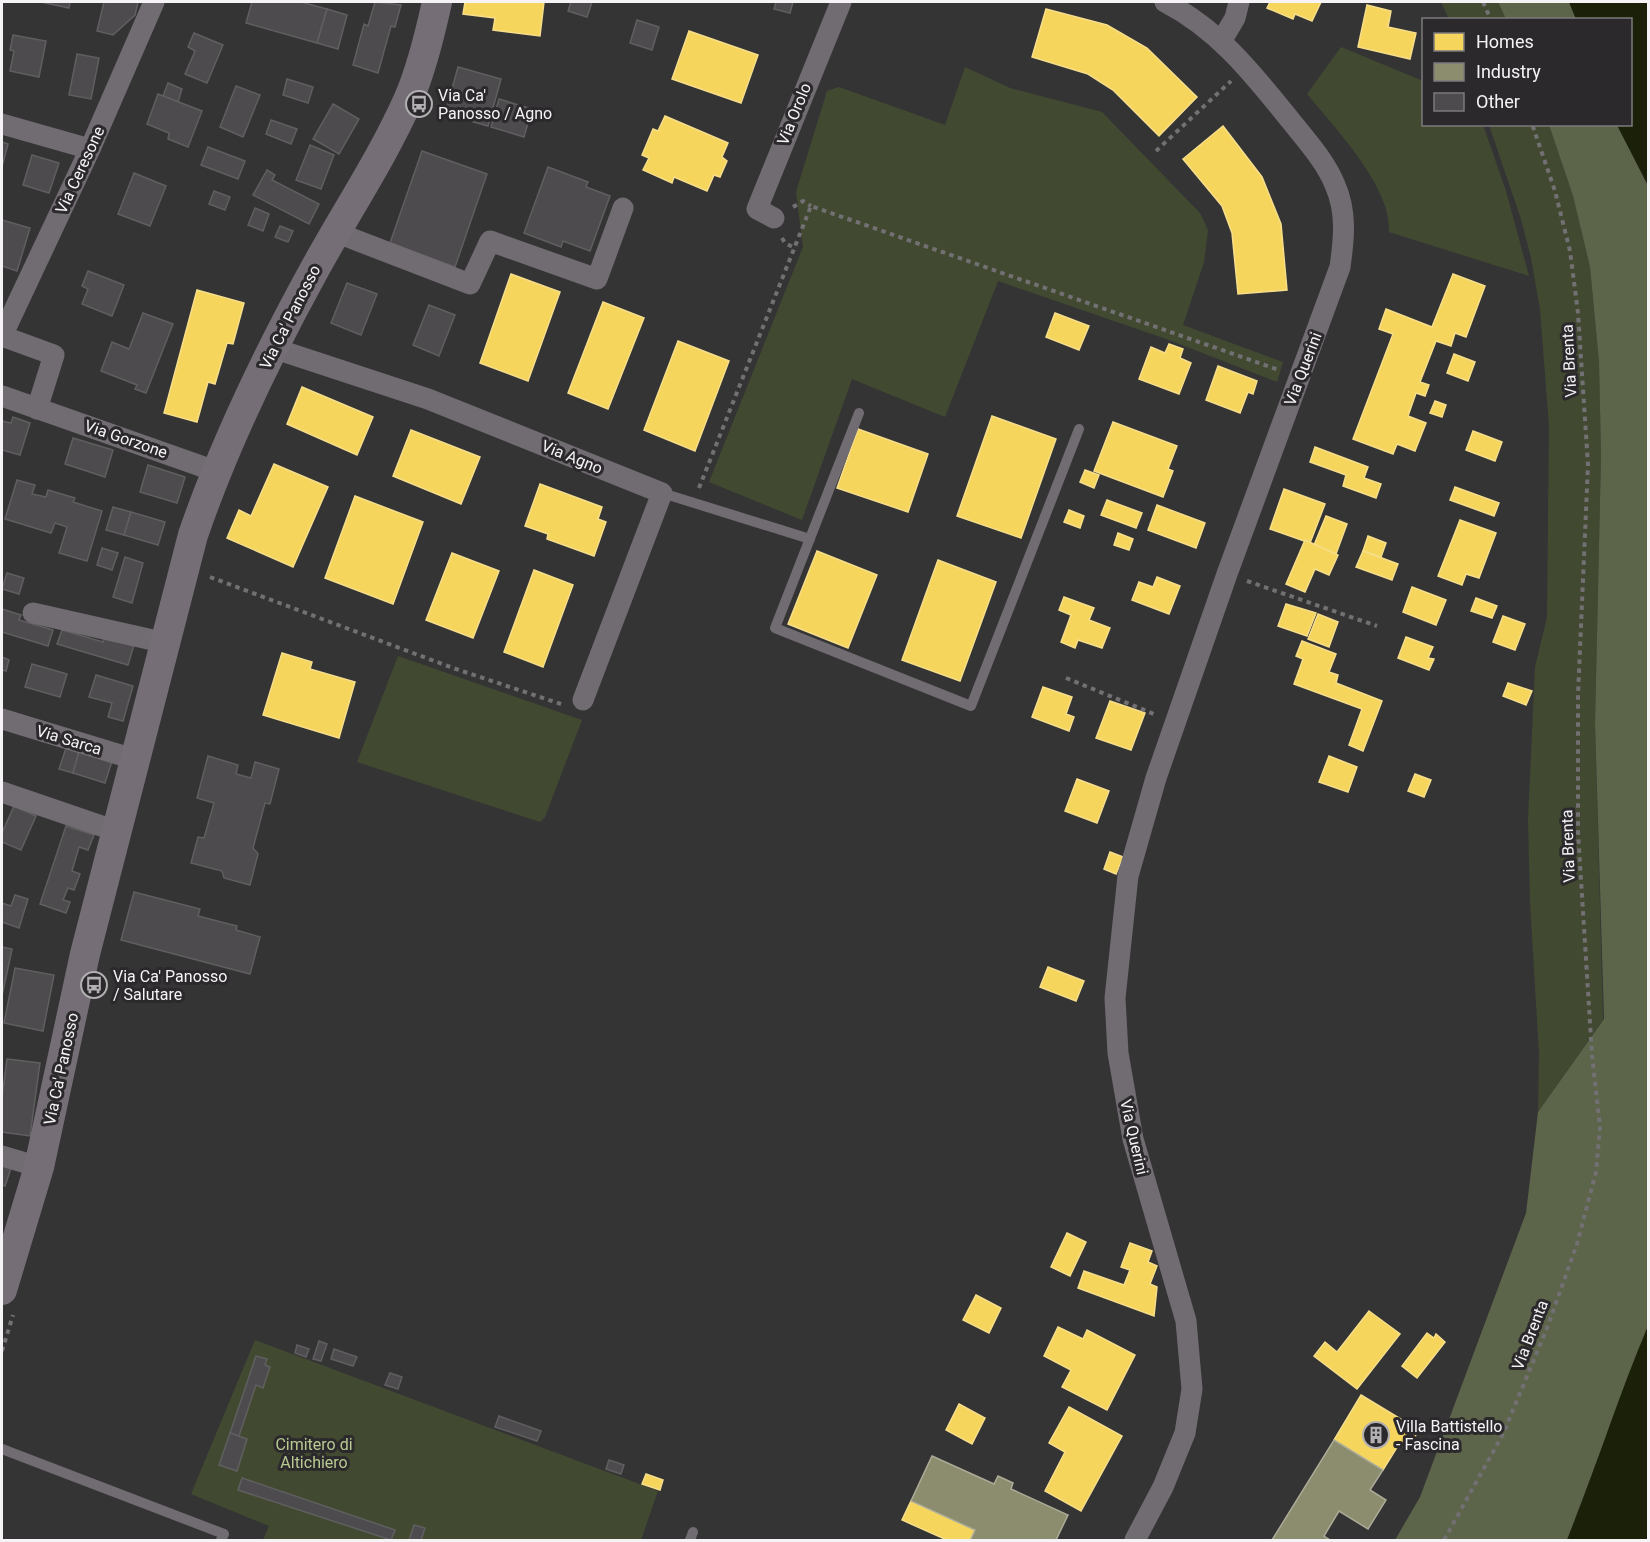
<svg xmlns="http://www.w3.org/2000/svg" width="1650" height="1542" font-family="Roboto,sans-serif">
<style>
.green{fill:#414a31}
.forest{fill:#5c644a}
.water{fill:#1b2108}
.homes{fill:#f6d55c;stroke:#f6de8a;stroke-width:1.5}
.industry{fill:#8c8c6e;stroke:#acab97;stroke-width:1.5}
.building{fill:#4d4b4d;stroke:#605f60;stroke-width:1.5}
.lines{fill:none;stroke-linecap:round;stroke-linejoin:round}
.path{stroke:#737074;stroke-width:4;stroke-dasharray:4.5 4.5;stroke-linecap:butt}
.lane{stroke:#716b72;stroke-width:10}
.street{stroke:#716b72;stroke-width:21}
.secondary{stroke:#756e76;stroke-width:30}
.labels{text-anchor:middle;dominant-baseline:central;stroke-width:6;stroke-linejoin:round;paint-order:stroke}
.poi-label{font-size:16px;fill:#f5f3f6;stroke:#2c292c;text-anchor:start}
.street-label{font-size:16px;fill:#f5f3f6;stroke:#2c292c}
.park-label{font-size:16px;fill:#b7ca91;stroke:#2c292c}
</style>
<rect width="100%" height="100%" fill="#353435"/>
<!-- green -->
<g class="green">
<path d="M 1441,2 L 1498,2 L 1506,19 L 1449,19 Z"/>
<path d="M 1341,47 L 1423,81 L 1424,124 L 1483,125 L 1506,191 L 1529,276 L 1389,232 C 1392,187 1334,127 1307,94 Z"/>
<path d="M 965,67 L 1010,88 L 1102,112 L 1200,213 L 1208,230 L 1204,262 L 1183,325 L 1283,362 L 1277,382 L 1169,340 L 998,281 L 945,417 L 852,379 L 802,520 L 709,482 L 803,247 L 796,192 L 827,91 L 839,87 L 945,125 Z"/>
<path d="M 1489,125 L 1549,125 L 1573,196 L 1590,267 L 1599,362 L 1601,456 L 1595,724 L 1603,1020 L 1538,1112 L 1539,1053 L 1530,902 L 1528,820 L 1535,667 L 1547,617 L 1549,426 L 1540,309 L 1531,258 L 1521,219 Z"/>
<path d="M 398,656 L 582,720 L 545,817 L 540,822 L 357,762 Z"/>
<path d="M 255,1340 L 658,1491 L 641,1540 L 263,1540 L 269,1526 L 191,1494 Z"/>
</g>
<!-- forest -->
<g class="forest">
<path d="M 1498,2 L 1569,2 L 1576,19 L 1506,19 Z"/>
<path d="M 1549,125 L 1617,125 L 1648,186 L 1648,1326 L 1567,1540 L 1395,1540 L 1420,1497 L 1526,1213 L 1538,1112 L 1604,1019 L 1595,724 L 1601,456 L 1599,362 L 1590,267 L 1573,196 Z"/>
</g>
<!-- water -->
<g class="water">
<path d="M 1569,2 L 1648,2 L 1648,185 L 1617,125 L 1630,124 L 1630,20 L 1576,19 Z"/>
<path d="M 1648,1326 L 1648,1540 L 1567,1540 C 1596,1469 1618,1396 1648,1326 Z"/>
</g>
<!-- homes -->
<g class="homes">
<path d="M 465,2 L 544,2 L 540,36 L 493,30 L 495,18 L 463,14 Z"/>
<path d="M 1270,2 L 1321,2 L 1312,21 L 1295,14 L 1293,19 L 1267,8 Z"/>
<path d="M 1367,5 L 1391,11 L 1388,27 L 1416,33 L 1410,59 L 1358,47 Z"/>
<path d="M 1046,9 L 1107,25 L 1147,48 L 1197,97 L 1159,136 L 1113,90 L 1088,74 L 1032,57 Z"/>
<path d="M 689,31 L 758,55 L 741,103 L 672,79 Z"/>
<path d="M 665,116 L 728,143 L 722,157 L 727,161 L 720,177 L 714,175 L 707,191 L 674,177 L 672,183 L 643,170 L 649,158 L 642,155 L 653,129 L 658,131 Z"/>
<path d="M 1223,126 L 1262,177 L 1281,224 L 1287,290 L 1238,294 L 1232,233 L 1222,206 L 1183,159 Z"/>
<path d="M 511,274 L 560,292 L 528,381 L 480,363 Z"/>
<path d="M 1453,274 L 1485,286 L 1466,337 L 1455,333 L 1451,346 L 1436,341 L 1420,382 L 1429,385 L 1425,396 L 1416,393 L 1408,416 L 1426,423 L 1415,451 L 1397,444 L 1393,454 L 1353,439 L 1393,334 L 1379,329 L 1386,309 L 1432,327 Z"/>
<path d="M 197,290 L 244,303 L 233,344 L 227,343 L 215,384 L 208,382 L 197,422 L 164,413 Z"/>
<path d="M 603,302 L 644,318 L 608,409 L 568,393 Z"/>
<path d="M 1055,313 L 1089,326 L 1079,350 L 1046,337 Z"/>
<path d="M 678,341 L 729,361 L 695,451 L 644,430 Z"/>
<path d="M 1169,344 L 1183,349 L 1180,358 L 1191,363 L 1179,394 L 1139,379 L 1151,347 L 1165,353 Z"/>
<path d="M 1454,354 L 1475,362 L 1468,381 L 1447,373 Z"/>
<path d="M 1218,366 L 1257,381 L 1253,394 L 1248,392 L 1240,413 L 1206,400 Z"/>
<path d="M 302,387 L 373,417 L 357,455 L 287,424 Z"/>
<path d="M 1435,401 L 1446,405 L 1442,417 L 1430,413 Z"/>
<path d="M 992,416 L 1056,439 L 1021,538 L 957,516 Z"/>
<path d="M 1113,422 L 1177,446 L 1168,469 L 1173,471 L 1163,497 L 1094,471 Z"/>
<path d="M 858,429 L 928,454 L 908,512 L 837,488 Z"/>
<path d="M 411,430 L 480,457 L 461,504 L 393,476 Z"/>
<path d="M 1473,431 L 1502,442 L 1495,461 L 1466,450 Z"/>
<path d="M 1315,447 L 1368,467 L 1364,478 L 1381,484 L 1376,498 L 1343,486 L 1346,475 L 1310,462 Z"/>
<path d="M 274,464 L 328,487 L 293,567 L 227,538 L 239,510 L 251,516 Z"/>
<path d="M 1085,470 L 1099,475 L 1094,488 L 1080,482 Z"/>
<path d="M 540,484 L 602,507 L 598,519 L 606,522 L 594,556 L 547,539 L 548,534 L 525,526 Z"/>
<path d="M 1455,487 L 1499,503 L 1494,516 L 1450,500 Z"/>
<path d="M 1284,489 L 1325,504 L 1310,543 L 1270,529 Z"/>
<path d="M 355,496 L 423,522 L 393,604 L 325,578 Z"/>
<path d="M 1107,500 L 1142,513 L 1136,528 L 1101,515 Z"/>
<path d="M 1157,505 L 1205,523 L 1196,548 L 1148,530 Z"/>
<path d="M 1069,510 L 1084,516 L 1080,528 L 1064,522 Z"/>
<path d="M 1326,516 L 1347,524 L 1336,554 L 1314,545 Z"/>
<path d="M 1460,520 L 1496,533 L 1479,578 L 1466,574 L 1462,585 L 1438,576 Z"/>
<path d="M 1118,533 L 1133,539 L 1129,550 L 1114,545 Z"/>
<path d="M 1368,536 L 1386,543 L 1381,557 L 1363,551 Z"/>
<path d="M 1305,540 L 1338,555 L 1329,575 L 1315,569 L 1305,592 L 1286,584 Z"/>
<path d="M 817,551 L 877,575 L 848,648 L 788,624 Z"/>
<path d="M 1363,551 L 1398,564 L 1392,580 L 1356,567 Z"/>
<path d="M 452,553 L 499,571 L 473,638 L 426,620 Z"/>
<path d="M 938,560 L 996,582 L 960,681 L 902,660 Z"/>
<path d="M 534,570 L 573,585 L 543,667 L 504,652 Z"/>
<path d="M 1157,577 L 1180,586 L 1169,614 L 1132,600 L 1139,582 L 1153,587 Z"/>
<path d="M 1412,587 L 1446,600 L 1436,625 L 1403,612 Z"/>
<path d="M 1064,597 L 1094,608 L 1089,620 L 1110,628 L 1102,648 L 1078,640 L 1075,648 L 1061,642 L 1071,615 L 1059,610 Z"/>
<path d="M 1476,598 L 1497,606 L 1492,618 L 1471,611 Z"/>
<path d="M 1286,604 L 1316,613 L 1307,636 L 1278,626 Z"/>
<path d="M 1318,614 L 1338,622 L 1329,647 L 1308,639 Z"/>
<path d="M 1503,616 L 1525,624 L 1515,650 L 1493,642 Z"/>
<path d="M 1406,637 L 1433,647 L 1428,658 L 1434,659 L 1429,670 L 1398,658 Z"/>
<path d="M 1302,641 L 1336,654 L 1329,672 L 1338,675 L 1336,683 L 1382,701 L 1363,751 L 1349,745 L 1362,709 L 1294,684 L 1303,659 L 1296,656 Z"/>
<path d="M 282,653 L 312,662 L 310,669 L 355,682 L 339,738 L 263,715 Z"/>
<path d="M 1508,683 L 1532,691 L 1526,705 L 1503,696 Z"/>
<path d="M 1043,687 L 1072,697 L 1066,714 L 1074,717 L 1069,731 L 1032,717 Z"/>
<path d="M 1110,701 L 1145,713 L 1131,750 L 1096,738 Z"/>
<path d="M 1329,756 L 1357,767 L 1348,792 L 1319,782 Z"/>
<path d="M 1415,774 L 1431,780 L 1424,797 L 1408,791 Z"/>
<path d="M 1077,779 L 1109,791 L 1097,823 L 1065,811 Z"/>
<path d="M 1110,852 L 1123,857 L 1116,874 L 1104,869 Z"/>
<path d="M 1048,967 L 1084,981 L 1076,1001 L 1040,987 Z"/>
<path d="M 1067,1233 L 1086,1242 L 1070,1276 L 1051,1267 Z"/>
<path d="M 1130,1243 L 1152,1251 L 1148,1262 L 1157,1266 L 1150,1284 L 1157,1287 L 1154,1316 L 1078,1288 L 1084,1271 L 1124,1285 L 1130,1270 L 1121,1267 Z"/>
<path d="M 976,1295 L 1001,1308 L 989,1333 L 963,1320 Z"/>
<path d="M 1369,1311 L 1400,1334 L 1357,1389 L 1314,1356 L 1325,1342 L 1337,1352 Z"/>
<path d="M 1058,1327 L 1083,1339 L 1087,1330 L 1135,1355 L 1107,1410 L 1062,1387 L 1071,1370 L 1044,1356 Z"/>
<path d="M 1427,1333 L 1434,1338 L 1436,1334 L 1445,1342 L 1417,1378 L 1402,1366 Z"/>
<path d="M 1361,1395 L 1419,1430 L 1407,1449 L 1399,1444 L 1383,1470 L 1334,1440 Z"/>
<path d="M 959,1404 L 985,1418 L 972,1444 L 946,1430 Z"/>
<path d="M 1069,1407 L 1122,1436 L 1081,1511 L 1045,1491 L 1065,1452 L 1049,1443 Z"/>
<path d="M 646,1474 L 663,1480 L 660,1490 L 642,1484 Z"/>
<path d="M 911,1501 L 975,1530 L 970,1540 L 947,1540 L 902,1520 Z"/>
</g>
<!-- industry -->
<g class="industry">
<path d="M 1334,1440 L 1383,1470 L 1370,1490 L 1386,1500 L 1368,1529 L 1339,1511 L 1324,1536 L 1330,1540 L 1272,1540 Z"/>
<path d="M 932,1456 L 994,1484 L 998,1476 L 1013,1483 L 1011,1489 L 1068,1515 L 1056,1540 L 973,1540 L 971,1539 L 975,1530 L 911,1501 Z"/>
</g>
<!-- building -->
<g class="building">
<path d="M 41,2 L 70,2 L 69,8 Z"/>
<path d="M 104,2 L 138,2 L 135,15 L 113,35 L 97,31 Z"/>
<path d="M 252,2 L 301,2 L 327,9 L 317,43 L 246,23 Z"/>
<path d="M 375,2 L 401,5 L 395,27 L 391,26 L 378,73 L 353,65 L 364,24 L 368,26 Z"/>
<path d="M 571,2 L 592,2 L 587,17 L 568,11 Z"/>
<path d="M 776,2 L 793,2 L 790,13 L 774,9 Z"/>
<path d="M 327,9 L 347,15 L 338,49 L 317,43 Z"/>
<path d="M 637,20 L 659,27 L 652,50 L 630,43 Z"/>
<path d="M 194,33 L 223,45 L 207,83 L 185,74 L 195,51 L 188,47 Z"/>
<path d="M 13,35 L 46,41 L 39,77 L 10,71 L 14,51 L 10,50 Z"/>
<path d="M 77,54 L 99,58 L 91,99 L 69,95 Z"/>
<path d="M 458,67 L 501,79 L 488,126 L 445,114 Z"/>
<path d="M 287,79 L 313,87 L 308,103 L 283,95 Z"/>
<path d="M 168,83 L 182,89 L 178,102 L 163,96 Z"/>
<path d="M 236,86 L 260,95 L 243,137 L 220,127 Z"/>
<path d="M 158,94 L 202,111 L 188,147 L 168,139 L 169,133 L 147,124 Z"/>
<path d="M 499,99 L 532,109 L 524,137 L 491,127 Z"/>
<path d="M 333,104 L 359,119 L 339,154 L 313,139 Z"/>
<path d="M 271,120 L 297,129 L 291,144 L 266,134 Z"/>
<path d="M 2,142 L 8,144 L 2,167 Z"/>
<path d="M 310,145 L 334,155 L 321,189 L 296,180 Z"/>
<path d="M 208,147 L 245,161 L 238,179 L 201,165 Z"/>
<path d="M 422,151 L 487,174 L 455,267 L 390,243 Z"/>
<path d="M 32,155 L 59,163 L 49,193 L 23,185 Z"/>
<path d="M 548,167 L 588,182 L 586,187 L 610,196 L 590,251 L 563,241 L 561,247 L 524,233 Z"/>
<path d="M 267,170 L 275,175 L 272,180 L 319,204 L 309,224 L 253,195 Z"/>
<path d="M 134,173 L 166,186 L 150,226 L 118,214 Z"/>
<path d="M 214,191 L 230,197 L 225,210 L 209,204 Z"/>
<path d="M 255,208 L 269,214 L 263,231 L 248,225 Z"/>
<path d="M 2,220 L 30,228 L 17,271 L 2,266 Z"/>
<path d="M 280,226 L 293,231 L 288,242 L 275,237 Z"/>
<path d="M 88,271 L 124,285 L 112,316 L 82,304 L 88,289 L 82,286 Z"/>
<path d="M 347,283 L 377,294 L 361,335 L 331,323 Z"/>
<path d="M 429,305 L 455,315 L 439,356 L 413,345 Z"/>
<path d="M 143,313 L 173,324 L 146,393 L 135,389 L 137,385 L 101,371 L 112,342 L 129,349 Z"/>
<path d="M 13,417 L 30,423 L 20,455 L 2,450 L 2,421 L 11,423 Z"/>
<path d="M 73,438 L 113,450 L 105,477 L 65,464 Z"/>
<path d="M 148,465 L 185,477 L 177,503 L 140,492 Z"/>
<path d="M 17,480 L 35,485 L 32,494 L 46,497 L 48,490 L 75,498 L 73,502 L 102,511 L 87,561 L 59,553 L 67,527 L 55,523 L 51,533 L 5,519 Z"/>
<path d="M 113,507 L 131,512 L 124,535 L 106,530 Z"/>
<path d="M 131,512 L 165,522 L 158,545 L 124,535 Z"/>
<path d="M 102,548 L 118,553 L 112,570 L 97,565 Z"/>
<path d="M 125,557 L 143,563 L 132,603 L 113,597 Z"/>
<path d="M 7,573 L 24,578 L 19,594 L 2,589 Z"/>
<path d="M 2,609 L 21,615 L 19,620 L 53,630 L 48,646 L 2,632 Z"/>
<path d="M 107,629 L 136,638 L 128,665 L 57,644 L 62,630 L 103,642 Z"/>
<path d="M 2,657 L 9,660 L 6,671 L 2,670 Z"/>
<path d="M 32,664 L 67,674 L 60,697 L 25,687 Z"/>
<path d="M 96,675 L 133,686 L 123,721 L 108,717 L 112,703 L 89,697 Z"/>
<path d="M 67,745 L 80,748 L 73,773 L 59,769 Z"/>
<path d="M 80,748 L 113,758 L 105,783 L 73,773 Z"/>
<path d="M 208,756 L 238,765 L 236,774 L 251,778 L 255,762 L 279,769 L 270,804 L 265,803 L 253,848 L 258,854 L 250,885 L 224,878 L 222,871 L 191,863 L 198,837 L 204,838 L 214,803 L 197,798 Z"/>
<path d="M 14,806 L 36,816 L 21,850 L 2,842 L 2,833 Z"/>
<path d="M 66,826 L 94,835 L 88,850 L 79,847 L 72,871 L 80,874 L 74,890 L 68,888 L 63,900 L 70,902 L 66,913 L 40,904 Z"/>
<path d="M 134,892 L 200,909 L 198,916 L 237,926 L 236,930 L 260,937 L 250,974 L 121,940 Z"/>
<path d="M 15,895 L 28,899 L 19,928 L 2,922 L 2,903 L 11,906 Z"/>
<path d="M 2,947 L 12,949 L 2,996 Z"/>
<path d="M 15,968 L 54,975 L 43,1031 L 4,1023 Z"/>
<path d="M 7,1059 L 40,1063 L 30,1136 L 2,1132 L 2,1098 Z"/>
<path d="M 2,1165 L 11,1168 L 5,1186 L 2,1185 Z"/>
<path d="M 319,1341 L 327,1344 L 321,1361 L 313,1359 Z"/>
<path d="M 297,1345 L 309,1349 L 306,1357 L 295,1353 Z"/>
<path d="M 334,1349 L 357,1357 L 353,1366 L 331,1359 Z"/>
<path d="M 256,1356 L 267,1359 L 265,1365 L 270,1367 L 263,1388 L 256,1385 L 239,1436 L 230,1433 Z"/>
<path d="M 390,1373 L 402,1377 L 398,1389 L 385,1385 Z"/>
<path d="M 499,1416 L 541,1431 L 537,1441 L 495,1427 Z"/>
<path d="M 230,1433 L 247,1439 L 237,1471 L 219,1465 Z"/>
<path d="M 609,1460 L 624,1465 L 621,1474 L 606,1469 Z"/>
<path d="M 242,1478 L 395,1530 L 391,1540 L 238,1490 Z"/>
<path d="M 414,1525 L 425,1528 L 421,1540 L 409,1540 Z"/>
</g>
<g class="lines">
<!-- path -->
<g class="path">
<path d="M 1483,2 L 1491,20"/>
<path d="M 1156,151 L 1231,81"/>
<path d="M 793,207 L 803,201 L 811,206"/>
<path d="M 782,238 L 785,243 L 795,248"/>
<path d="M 699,488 L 811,206 L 1279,370"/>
<path d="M 210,577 L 453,668 L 561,704"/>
<path d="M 1247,581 L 1377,626"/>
<path d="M 1066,678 L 1154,714"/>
<path d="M 2,1351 L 13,1315"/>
<path d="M 1444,1540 L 1503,1434 L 1547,1328 L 1577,1244 L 1596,1172 L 1600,1127 L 1592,1055 L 1578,832 L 1578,695 L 1588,465 L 1578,313 L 1570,251 L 1555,191 L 1532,124"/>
</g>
<!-- lane -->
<g class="lane">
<path d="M 859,413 L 775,628 L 971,706 L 1079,429"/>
<path d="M 662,493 L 810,539"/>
<path d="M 2,1449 L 224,1534 L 221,1540"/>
<path d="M 690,1540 L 693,1532"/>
</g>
<!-- street -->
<g class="street">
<path d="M 1222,40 L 1235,18 L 1239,2"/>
<path d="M 2,124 L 90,149"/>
<path d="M 774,218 L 757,209 L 841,2"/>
<path d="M 335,232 L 470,284 L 490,241 L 597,279 L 623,208"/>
<path d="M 2,336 L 90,149 L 154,2"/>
<path d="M 2,336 L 54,355 L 37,409"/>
<path d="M 274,346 L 288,353 L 428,399 L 662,493 L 583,700"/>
<path d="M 2,396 L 215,471"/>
<path d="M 33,613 L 166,643"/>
<path d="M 2,719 L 137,760"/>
<path d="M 2,792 L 116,831"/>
<path d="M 2,1156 L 39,1167"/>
<path d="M 1135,1540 L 1163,1487 L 1185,1433 L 1192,1389 L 1186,1321 L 1133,1139 L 1118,1053 L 1115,998 L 1128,876 L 1156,778 L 1227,574 L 1340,267 C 1344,239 1347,212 1335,185 C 1326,162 1307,141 1291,121 C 1253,74 1219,30 1165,2"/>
</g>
<!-- secondary -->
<path class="secondary" d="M 2,1290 L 39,1167 L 85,954 L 193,535 C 224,445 266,358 312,274 C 344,215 382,159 409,98 C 422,68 430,34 437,2"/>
</g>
<!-- icons -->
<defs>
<symbol id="bus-ring" viewBox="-11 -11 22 22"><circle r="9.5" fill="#2c292c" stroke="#b2b0b2" stroke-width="1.5"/><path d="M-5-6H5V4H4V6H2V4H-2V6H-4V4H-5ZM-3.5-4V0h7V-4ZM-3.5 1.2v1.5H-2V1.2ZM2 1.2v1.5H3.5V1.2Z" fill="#b2b0b2"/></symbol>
<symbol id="building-ring" viewBox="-11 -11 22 22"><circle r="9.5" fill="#2c292c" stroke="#b2b0b2" stroke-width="1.5"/><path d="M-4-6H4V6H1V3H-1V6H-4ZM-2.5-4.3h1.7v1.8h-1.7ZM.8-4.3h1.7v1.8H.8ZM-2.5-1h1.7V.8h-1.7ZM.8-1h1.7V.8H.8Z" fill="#b2b0b2"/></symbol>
</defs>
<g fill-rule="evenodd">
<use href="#bus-ring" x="404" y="89" width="30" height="30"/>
<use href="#bus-ring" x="79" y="970" width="30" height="30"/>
<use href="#building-ring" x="1361" y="1420" width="30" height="30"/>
</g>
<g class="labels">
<!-- poi labels -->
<g class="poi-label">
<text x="438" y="95">Via Ca'<tspan x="438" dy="18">Panosso / Agno</tspan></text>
<text x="113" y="976">Via Ca' Panosso<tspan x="113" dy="18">/ Salutare</tspan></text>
<text x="1396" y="1426">Villa Battistello<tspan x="1396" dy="18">- Fascina</tspan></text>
</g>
<!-- street labels -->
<g class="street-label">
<text transform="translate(794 114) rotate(-68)">Via Orolo</text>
<text transform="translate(80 170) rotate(-65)">Via Ceresone</text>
<text transform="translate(290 317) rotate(-63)">Via Ca' Panosso</text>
<text transform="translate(1569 361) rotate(-93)">Via Brenta</text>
<text transform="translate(1303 369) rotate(-69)">Via Querini</text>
<text transform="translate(126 439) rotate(19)">Via Gorzone</text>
<text transform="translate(572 457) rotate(22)">Via Agno</text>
<text transform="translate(69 740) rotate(17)">Via Sarca</text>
<text transform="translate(1568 846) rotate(-92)">Via Brenta</text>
<text transform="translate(61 1069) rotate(-78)">Via Ca' Panosso</text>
<text transform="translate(1134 1137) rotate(77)">Via Querini</text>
<text transform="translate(1530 1335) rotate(-69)">Via Brenta</text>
</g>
<!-- park labels -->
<g class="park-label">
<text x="314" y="1444">Cimitero di<tspan x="314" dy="18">Altichiero</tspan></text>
</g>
</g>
<!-- border -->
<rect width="1650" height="1542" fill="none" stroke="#f5f3f6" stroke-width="6"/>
<!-- legend -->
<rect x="1422" y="18" width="210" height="108" fill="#2c292c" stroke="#7c7a7d" stroke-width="1.5"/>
<rect x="1434" y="33" width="30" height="18" fill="#f6d55c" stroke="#7c7a7d" stroke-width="1.5"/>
<text x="1476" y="48" font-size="18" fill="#f5f3f6">Homes</text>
<rect x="1434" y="63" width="30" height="18" fill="#8c8c6e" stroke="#7c7a7d" stroke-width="1.5"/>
<text x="1476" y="78" font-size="18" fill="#f5f3f6">Industry</text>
<rect x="1434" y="93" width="30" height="18" fill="#4d4b4d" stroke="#7c7a7d" stroke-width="1.5"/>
<text x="1476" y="108" font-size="18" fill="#f5f3f6">Other</text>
</svg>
